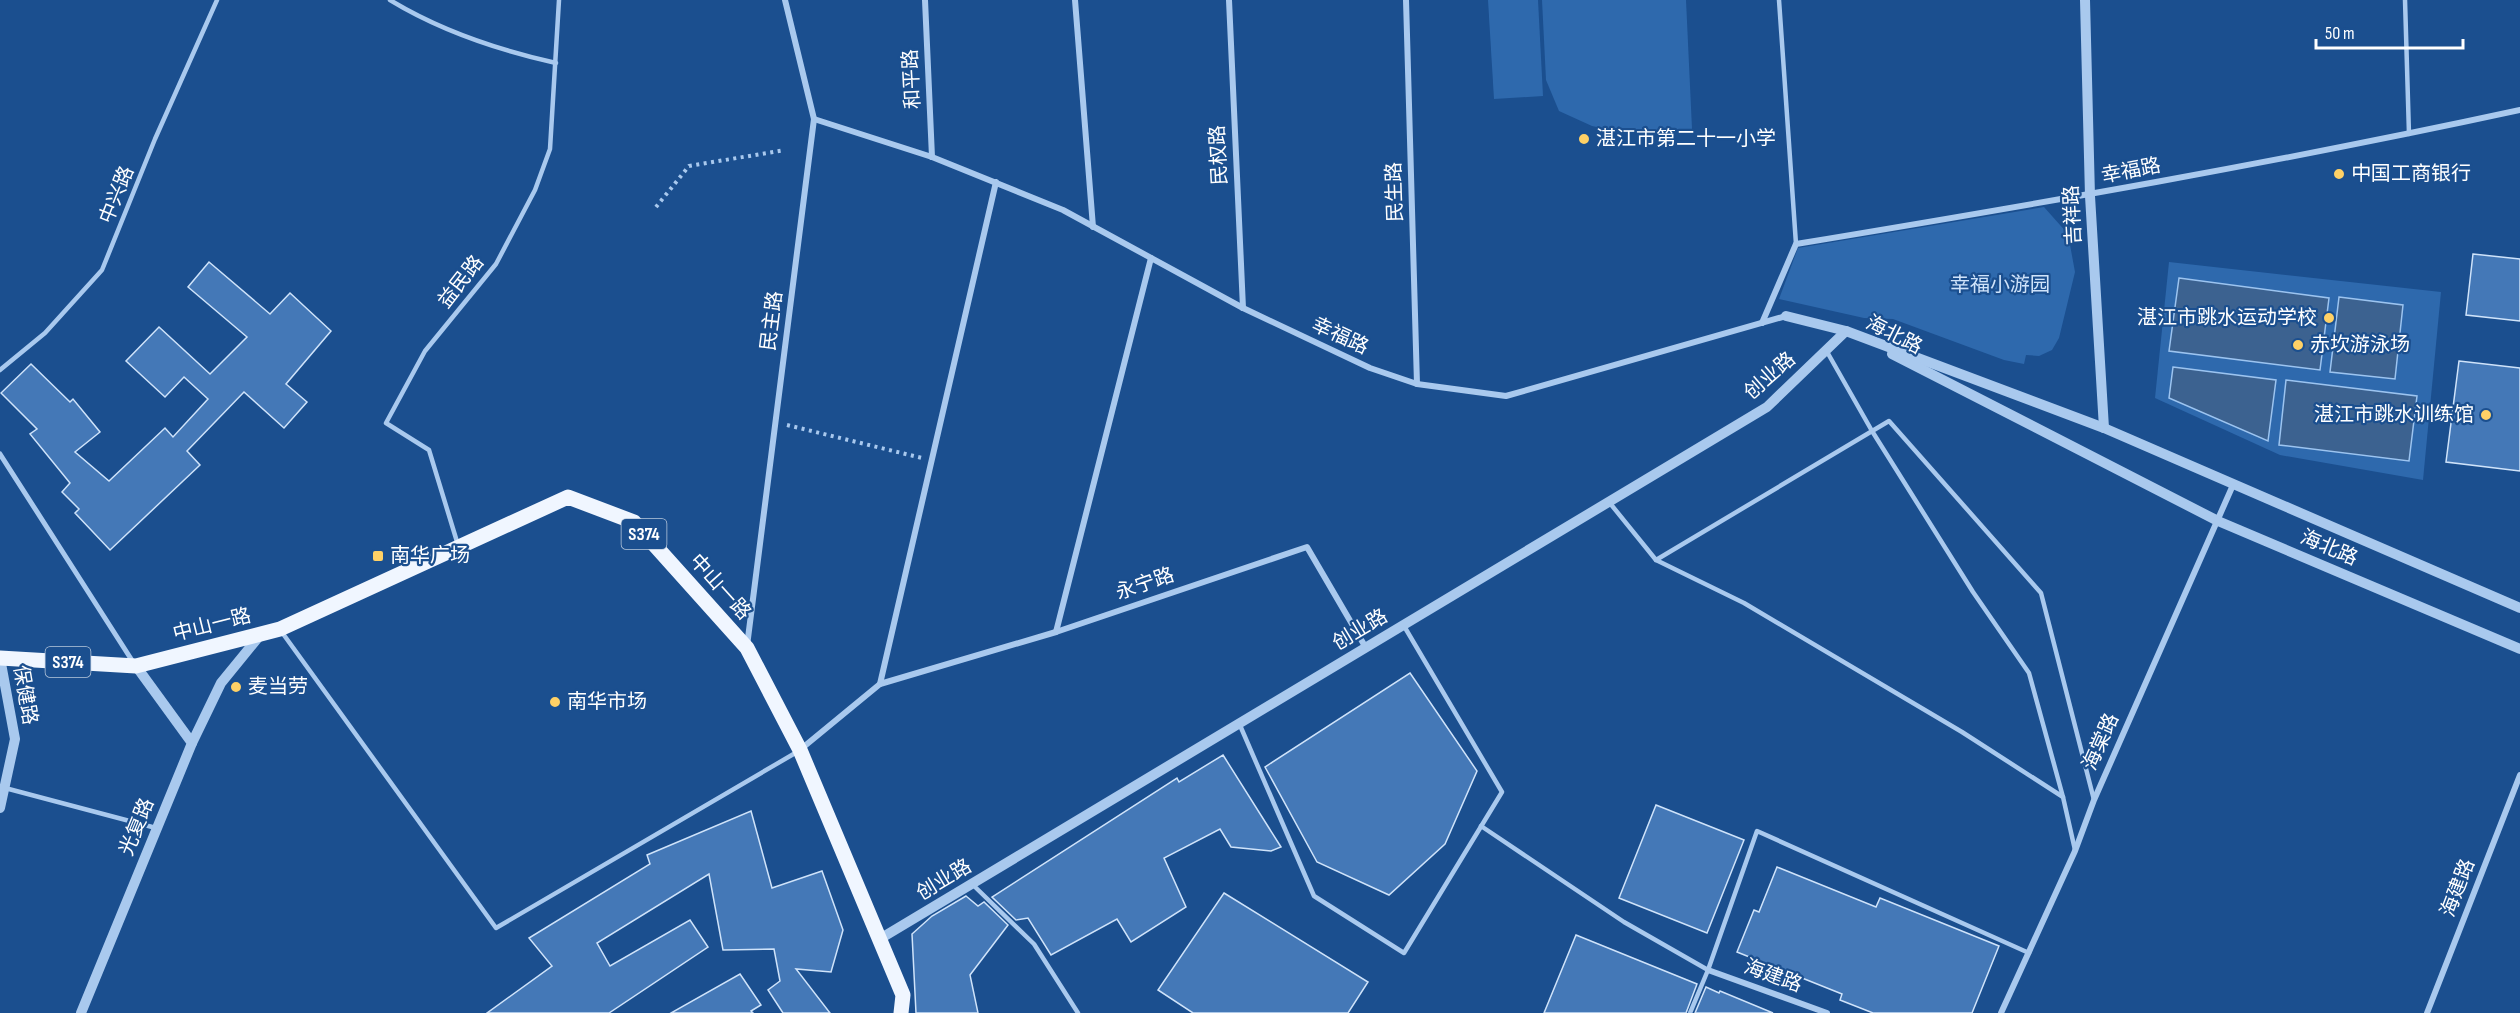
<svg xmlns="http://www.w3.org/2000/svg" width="2520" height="1013" font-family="'Sofia Sans Condensed','Noto Sans SC',sans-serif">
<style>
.green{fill:#2e69ad}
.water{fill:#3c6290;stroke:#9cc4f0;stroke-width:1.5}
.building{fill:#4478b7;stroke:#cfe3fa;stroke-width:1.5}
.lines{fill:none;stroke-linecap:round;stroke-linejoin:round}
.path{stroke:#a9c9ee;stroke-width:4;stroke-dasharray:3 4.5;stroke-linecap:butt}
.service{stroke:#a9c9ee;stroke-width:4.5}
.pedestrian{stroke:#a9c9ee;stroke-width:5}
.minor{stroke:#a9c9ee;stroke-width:6}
.tertiary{stroke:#a9c9ee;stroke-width:10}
.primary{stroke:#f0f6ff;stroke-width:15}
.poi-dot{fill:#ffd166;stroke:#1b4f8f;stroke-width:2}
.labels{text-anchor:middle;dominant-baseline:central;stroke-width:4.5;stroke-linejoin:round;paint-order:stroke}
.shield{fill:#1b4f8f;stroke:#bbcadd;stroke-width:1.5}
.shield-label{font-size:18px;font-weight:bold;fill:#fff}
.street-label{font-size:20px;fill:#fff;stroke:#1b4f8f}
.poi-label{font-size:20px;fill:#fff;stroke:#1b4f8f;text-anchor:start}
.park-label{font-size:20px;fill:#cfe3fa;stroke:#1b4f8f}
</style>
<rect width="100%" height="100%" fill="#1b4f8f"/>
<!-- green -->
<g class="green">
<path d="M 1488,0 L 1538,0 L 1543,96 L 1494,99 Z"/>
<path d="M 1542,0 L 1686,0 L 1692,129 L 1621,132 L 1592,126 L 1559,111 L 1546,80 Z"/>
<path d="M 2044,207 L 2068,234 L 2075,272 L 2059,338 L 2052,350 L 2039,356 L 2026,355 L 2024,364 L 2004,360 L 1893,319 L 1864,318 L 1779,299 L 1798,248 Z"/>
<path d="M 2169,262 L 2441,292 L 2423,480 L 2280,455 L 2155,398 Z"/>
</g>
<!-- water -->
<g class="water">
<path d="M 2179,278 L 2329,298 L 2320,370 L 2169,351 Z"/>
<path d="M 2339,297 L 2403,305 L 2395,379 L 2330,372 Z"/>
<path d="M 2173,367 L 2276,380 L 2268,441 L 2169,398 Z"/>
<path d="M 2286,380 L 2417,396 L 2409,461 L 2279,445 Z"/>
</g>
<!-- building -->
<g class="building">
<path d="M 2473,254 L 2520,259 L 2520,321 L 2466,315 Z"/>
<path d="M 209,262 L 270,314 L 290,293 L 331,331 L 286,384 L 307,402 L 284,428 L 244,392 L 187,451 L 200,465 L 110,550 L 75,513 L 79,509 L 62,492 L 70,483 L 30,434 L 37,429 L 1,393 L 31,364 L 70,402 L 73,399 L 100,432 L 75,452 L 109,481 L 165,428 L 173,437 L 208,399 L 184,377 L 165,397 L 126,361 L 159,327 L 210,374 L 247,337 L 188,287 Z"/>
<path d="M 2459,361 L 2520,368 L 2520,471 L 2446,462 Z"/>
<path d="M 1410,673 L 1477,771 L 1445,844 L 1389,895 L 1317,862 L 1265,767 Z"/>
<path d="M 1223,755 L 1281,847 L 1271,851 L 1231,847 L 1220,829 L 1164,858 L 1186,907 L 1131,942 L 1117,919 L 1051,955 L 1028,918 L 1016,920 L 992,897 L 1177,778 L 1179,782 Z"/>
<path d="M 1656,805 L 1744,840 L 1707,933 L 1619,898 Z"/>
<path d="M 751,811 L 772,888 L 822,871 L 843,930 L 831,972 L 796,969 L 830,1013 L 783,1013 L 768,990 L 780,981 L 774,949 L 723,950 L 709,874 L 597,943 L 610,966 L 690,920 L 708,947 L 609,1013 L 487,1013 L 552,966 L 529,938 L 650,864 L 647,855 Z"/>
<path d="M 1777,867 L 1876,907 L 1880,898 L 1999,946 L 1972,1013 L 1873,1013 L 1840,1000 L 1842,994 L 1737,952 L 1754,910 L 1759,912 Z"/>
<path d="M 1224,893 L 1368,982 L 1348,1013 L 1193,1013 L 1158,990 Z"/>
<path d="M 966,896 L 978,906 L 984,902 L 1008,925 L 970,975 L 978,1013 L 916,1013 L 912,934 L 932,916 Z"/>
<path d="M 1576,935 L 1697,984 L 1686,1013 L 1544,1013 Z"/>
<path d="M 740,974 L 761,1005 L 751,1011 L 753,1013 L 671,1013 Z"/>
<path d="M 1706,987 L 1719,993 L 1720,991 L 1773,1013 L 1695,1013 Z"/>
</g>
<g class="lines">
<!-- path -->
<g class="path">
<path d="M 656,207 L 689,166 L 785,150"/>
<path d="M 787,425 L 922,458"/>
</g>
<!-- service -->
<g class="service">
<path d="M 390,0 C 441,31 498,50 556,63"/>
<path d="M 1779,0 L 1796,244"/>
<path d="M 2405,0 L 2409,134"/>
<path d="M 1826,350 L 1872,431 L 1973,592 L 2029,673 L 2063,797"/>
<path d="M 0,370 L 45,333 L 102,270 L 155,139 L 217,0"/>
<path d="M 1609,502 L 1656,560 L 1744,603 L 1962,732 L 2063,797 L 2075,850"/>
<path d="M 458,545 L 429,450 L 386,423 L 425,351 L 496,264 L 535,190 L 550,149 L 559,0"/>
<path d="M 1656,560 L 1889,421 L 2041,593 L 2094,800"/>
<path d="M 281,631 L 496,928 L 797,752"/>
<path d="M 1239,723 L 1314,896 L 1404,953 L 1502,792 L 1404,626"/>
<path d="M 5,788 L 156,828"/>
<path d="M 1481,826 L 1624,922 L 1708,970"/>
<path d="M 972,884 L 1034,944 L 1078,1013"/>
<path d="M 1690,1013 L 1708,970 L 1757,831 L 2029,953"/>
</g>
<!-- pedestrian -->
<path class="pedestrian" d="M 0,454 L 133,662"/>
<!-- minor -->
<g class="minor">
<path d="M 925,0 L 932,157"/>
<path d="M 1075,0 L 1093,227"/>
<path d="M 1229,0 L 1243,308"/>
<path d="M 1406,0 L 1417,384"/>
<path d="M 814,119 L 932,157 L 1063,210 L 1243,308 L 1370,368 L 1417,384 L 1506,396 L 1786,316"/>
<path d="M 1762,323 L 1796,244 C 2038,204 2280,162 2520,110"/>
<path d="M 1056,632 L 1151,258"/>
<path d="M 747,646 L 814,119 L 785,0"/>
<path d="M 880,684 L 1056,632 L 1307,547 L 1366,648"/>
<path d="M 801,749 L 880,684 L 996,182"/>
<path d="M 1708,970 L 1827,1013"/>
<path d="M 2001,1013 L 2075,851 L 2094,800 L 2233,485"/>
<path d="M 2427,1013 L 2520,775"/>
</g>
<!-- tertiary -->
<g class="tertiary">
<path d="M 2085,0 L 2090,196 L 2104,428"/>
<path d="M 1786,316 L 1846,331 L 2104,428 L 2520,608"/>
<path d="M 1892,354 L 2218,521 L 2520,649"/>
<path d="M 192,743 L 221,683 L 261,634"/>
<path d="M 0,808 L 15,739 L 0,658"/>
<path d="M 878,940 L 1767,407 L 1846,331"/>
<path d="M 81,1013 L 192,743 L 136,666"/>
</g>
<!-- primary -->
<path class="primary" d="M 0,658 L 136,666 L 280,629 L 568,497 L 634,522 L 747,648 L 800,750 L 903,995 L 901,1013"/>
</g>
<!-- markers -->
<g class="poi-dot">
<circle cx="1584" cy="139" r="6"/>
<circle cx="2339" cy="174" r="6"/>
<circle cx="2329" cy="318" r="6"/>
<circle cx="2298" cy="345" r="6"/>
<circle cx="2486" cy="415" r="6"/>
<rect x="372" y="550" width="12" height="12" rx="3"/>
<circle cx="236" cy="687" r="6"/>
<circle cx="555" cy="702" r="6"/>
</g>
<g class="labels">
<!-- shield labels -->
<g class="shield">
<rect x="621.5" y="519" width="45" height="30" rx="4.5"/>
<rect x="45.5" y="647" width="45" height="30" rx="4.5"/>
</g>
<g class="shield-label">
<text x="644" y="534">S374</text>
<text x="68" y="662">S374</text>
</g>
<!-- street labels -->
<g class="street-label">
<text transform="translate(912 79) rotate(-93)">和平路</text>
<text transform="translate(1219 155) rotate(-93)">民权路</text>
<text transform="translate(2131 171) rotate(-11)">幸福路</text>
<text transform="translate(1395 192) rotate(-92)">民生路</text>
<text transform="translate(117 195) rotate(-68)">中兴路</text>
<text transform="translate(2073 215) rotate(-93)">吉祥路</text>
<text transform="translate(461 282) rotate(-52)">益民路</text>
<text transform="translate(772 321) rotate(-83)">民主路</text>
<text transform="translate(1894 335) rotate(27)">海北路</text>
<text transform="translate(1340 336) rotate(25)">幸福路</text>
<text transform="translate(1770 376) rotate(-41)">创业路</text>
<text transform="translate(2329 548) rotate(23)">海北路</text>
<text transform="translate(1145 584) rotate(-19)">永宁路</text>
<text transform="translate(720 587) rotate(48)">中山一路</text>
<text transform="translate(212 625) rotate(-14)">中山一路</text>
<text transform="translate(1360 630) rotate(-31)">创业路</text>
<text transform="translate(25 695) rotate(80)">保健路</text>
<text transform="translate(2101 742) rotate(-66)">海棠路</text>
<text transform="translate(137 827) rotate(-68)">光复路</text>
<text transform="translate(944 880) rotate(-31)">创业路</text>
<text transform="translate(2458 888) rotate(-69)">海建路</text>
<text transform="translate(1773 976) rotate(20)">海建路</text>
</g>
<!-- poi labels -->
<g class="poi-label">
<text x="1596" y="139">湛江市第二十一小学</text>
<text x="2351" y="174">中国工商银行</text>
<text x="2317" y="318" text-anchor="end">湛江市跳水运动学校</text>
<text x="2310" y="345">赤坎游泳场</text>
<text x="2474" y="415" text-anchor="end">湛江市跳水训练馆</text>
<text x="390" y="556">南华广场</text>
<text x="248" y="687">麦当劳</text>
<text x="567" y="702">南华市场</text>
</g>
<!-- park labels -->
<g class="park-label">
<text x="2000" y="285">幸福小游园</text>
</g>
</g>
<!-- scale -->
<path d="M2316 39v9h147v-9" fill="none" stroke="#ffffff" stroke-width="3"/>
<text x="2325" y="39" font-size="18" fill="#ffffff" stroke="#1b4f8f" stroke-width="4.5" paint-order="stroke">50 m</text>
</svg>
